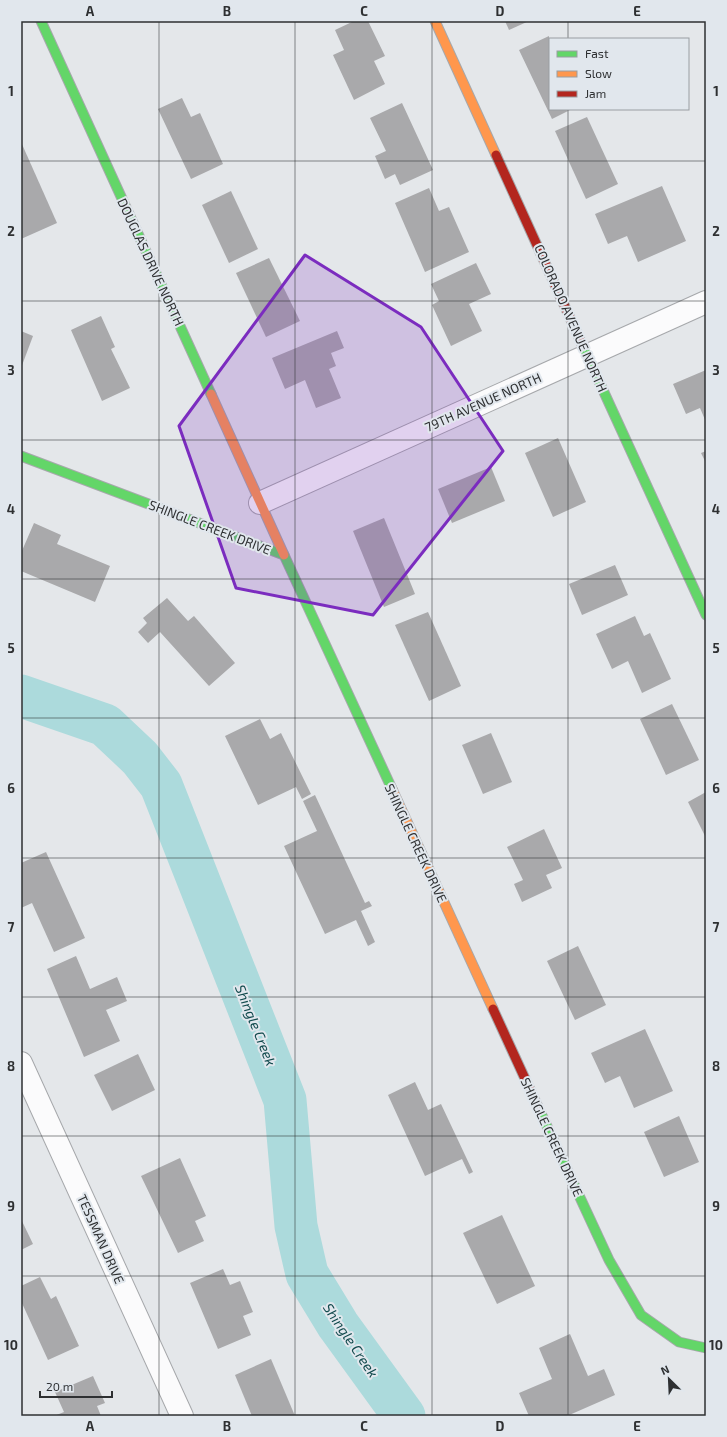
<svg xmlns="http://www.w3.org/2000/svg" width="727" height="1437" font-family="'Exo 2',sans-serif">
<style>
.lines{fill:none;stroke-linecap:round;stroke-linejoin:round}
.river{stroke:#acdadc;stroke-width:43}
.building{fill:#a9a9ab}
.street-casing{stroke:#a6a8ab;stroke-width:24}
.fast-casing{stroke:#a6a8ab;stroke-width:11}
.slow-casing{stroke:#a6a8ab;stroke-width:11}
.jam-casing{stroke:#a6a8ab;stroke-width:11}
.street{stroke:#fbfbfc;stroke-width:22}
.fast{stroke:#63d668;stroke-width:9}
.slow{stroke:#ff974d;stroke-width:9}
.jam{stroke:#b3261e;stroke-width:9}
.marked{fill:#7b2cbf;fill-opacity:0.2;stroke:#7b2cbf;stroke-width:3;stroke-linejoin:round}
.grid{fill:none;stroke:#2e3032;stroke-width:1;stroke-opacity:0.55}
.labels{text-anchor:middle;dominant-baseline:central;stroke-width:4;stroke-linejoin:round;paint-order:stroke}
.street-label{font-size:13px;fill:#2e3032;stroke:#e1e7ed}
.water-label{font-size:14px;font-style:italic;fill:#114a4d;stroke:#e1e7ed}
.neatline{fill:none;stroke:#2e3032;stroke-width:1.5}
.grid-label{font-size:13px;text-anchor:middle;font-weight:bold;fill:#2e3032}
</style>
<rect width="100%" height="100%" fill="#e4e7ea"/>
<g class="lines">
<!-- river -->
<path class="river" d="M 21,696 L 105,725 L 140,758 L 161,785 L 285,1100 L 296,1226 L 307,1274 L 338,1325 L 404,1416"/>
</g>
<!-- building -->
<g class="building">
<path d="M 354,21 L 368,21 L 385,56 L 374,61 L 385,84 L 354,100 L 333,55 L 344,50 L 335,30 Z"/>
<path d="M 505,21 L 529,21 L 509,30 Z"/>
<path d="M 549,36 L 550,109 L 572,109 L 552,119 L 519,50 Z"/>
<path d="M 182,98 L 191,117 L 200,113 L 223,164 L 191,179 L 158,109 Z"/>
<path d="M 402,103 L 433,170 L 400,185 L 395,174 L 385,179 L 375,156 L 386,151 L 370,118 Z"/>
<path d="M 587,117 L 618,184 L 586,199 L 555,131 Z"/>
<path d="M 21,142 L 57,223 L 21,239 Z"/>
<path d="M 662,186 L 686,241 L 638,262 L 627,236 L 608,244 L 595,214 Z"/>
<path d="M 429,188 L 439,211 L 449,207 L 469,252 L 425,272 L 395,203 Z"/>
<path d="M 231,191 L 258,249 L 229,263 L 202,205 Z"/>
<path d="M 269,258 L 300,321 L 266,337 L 236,273 Z"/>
<path d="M 476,263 L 491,294 L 469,304 L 482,331 L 451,346 L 432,305 L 439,301 L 431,284 Z"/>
<path d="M 101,316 L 115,347 L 111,349 L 130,388 L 102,401 L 71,330 Z"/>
<path d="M 21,331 L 33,336 L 21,368 Z"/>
<path d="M 337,331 L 344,348 L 331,353 L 336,366 L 329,369 L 341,398 L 316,408 L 305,380 L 285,389 L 272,358 Z"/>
<path d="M 706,370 L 706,422 L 700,408 L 686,414 L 673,384 Z"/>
<path d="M 558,438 L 586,502 L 553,517 L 525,453 Z"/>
<path d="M 706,451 L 706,463 L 701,453 Z"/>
<path d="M 491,467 L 505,501 L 452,523 L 438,489 Z"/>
<path d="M 384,518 L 415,594 L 384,607 L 353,531 Z"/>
<path d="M 34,523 L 61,535 L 57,544 L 110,566 L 95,602 L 21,571 L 21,553 Z"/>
<path d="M 615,565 L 628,595 L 582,615 L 569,584 Z"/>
<path d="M 167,598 L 188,621 L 194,616 L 235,663 L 209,686 L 160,632 L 148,643 L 138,632 L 147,623 L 143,618 Z"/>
<path d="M 428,612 L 461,686 L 429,701 L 395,625 Z"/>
<path d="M 635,616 L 644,636 L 650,633 L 671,679 L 642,693 L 628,661 L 612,669 L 596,634 Z"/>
<path d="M 672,704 L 699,760 L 666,775 L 640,719 Z"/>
<path d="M 260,719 L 270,739 L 281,733 L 311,794 L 302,799 L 296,787 L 258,805 L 225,736 Z"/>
<path d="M 491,733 L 512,782 L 483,794 L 462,745 Z"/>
<path d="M 706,792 L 706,838 L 688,802 Z"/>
<path d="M 315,795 L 365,903 L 369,901 L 372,906 L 361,911 L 375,942 L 368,946 L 356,920 L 325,934 L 284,846 L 317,831 L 303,801 Z"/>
<path d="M 544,829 L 562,868 L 546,875 L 552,888 L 522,902 L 514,884 L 523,880 L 507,847 Z"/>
<path d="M 46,852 L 85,938 L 54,952 L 32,903 L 21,908 L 21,863 Z"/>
<path d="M 578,946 L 606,1005 L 575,1020 L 547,961 Z"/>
<path d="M 76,956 L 90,989 L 117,977 L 127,1001 L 106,1010 L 120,1041 L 84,1057 L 47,969 Z"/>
<path d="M 645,1029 L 673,1091 L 634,1108 L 620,1076 L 605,1083 L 591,1053 Z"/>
<path d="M 138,1054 L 155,1090 L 112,1111 L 94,1075 Z"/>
<path d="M 415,1082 L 428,1110 L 441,1104 L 473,1172 L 469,1174 L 462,1159 L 425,1176 L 388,1095 Z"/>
<path d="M 679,1116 L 699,1162 L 664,1177 L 644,1132 Z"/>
<path d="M 180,1158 L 206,1216 L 195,1221 L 204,1241 L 178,1253 L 141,1176 Z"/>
<path d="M 502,1215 L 535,1286 L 497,1304 L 463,1233 Z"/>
<path d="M 21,1219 L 33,1244 L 21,1250 Z"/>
<path d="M 223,1269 L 230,1285 L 240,1281 L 253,1312 L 243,1316 L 251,1335 L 218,1349 L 190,1283 Z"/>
<path d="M 40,1277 L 51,1299 L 56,1296 L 79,1346 L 48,1360 L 21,1301 L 21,1286 Z"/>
<path d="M 570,1334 L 588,1376 L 604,1369 L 615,1395 L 567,1416 L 529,1416 L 519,1393 L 552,1379 L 539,1348 Z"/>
<path d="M 271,1359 L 295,1416 L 252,1416 L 235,1375 Z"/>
<path d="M 93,1376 L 105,1403 L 97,1406 L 101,1416 L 54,1416 L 64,1412 L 55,1392 Z"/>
</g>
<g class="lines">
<defs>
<g id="street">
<path d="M 260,503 L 706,302"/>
<path d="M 21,1063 L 182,1416"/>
</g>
<g id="fast">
<path d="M 41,21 L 211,394"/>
<path d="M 581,342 L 706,615"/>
<path d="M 21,456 L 284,555 L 392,789"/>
<path d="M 538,1107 L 609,1260 L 641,1315 L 679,1342 L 706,1348"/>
</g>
<g id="slow">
<path d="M 435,21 L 496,155"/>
<path d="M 211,394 L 284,555"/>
<path d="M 392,789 L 493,1009"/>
</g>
<g id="jam">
<path d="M 496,155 L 581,342"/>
<path d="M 493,1009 L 538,1107"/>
</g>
</defs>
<!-- street casing -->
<use href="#street" class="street-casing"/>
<!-- fast casing -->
<use href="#fast" class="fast-casing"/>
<!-- slow casing -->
<use href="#slow" class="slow-casing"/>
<!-- jam casing -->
<use href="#jam" class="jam-casing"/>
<!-- street -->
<use href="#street" class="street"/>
<!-- fast -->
<use href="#fast" class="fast"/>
<!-- slow -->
<use href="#slow" class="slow"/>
<!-- jam -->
<use href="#jam" class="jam"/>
</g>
<!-- marked area -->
<path class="marked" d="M 305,255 L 421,327 L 503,451 L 373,615 L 236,588 L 179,426 Z"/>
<!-- grid -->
<path class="grid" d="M 159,21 L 159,1416M 295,21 L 295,1416M 432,21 L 432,1416M 568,21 L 568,39M 568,109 L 568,1416M 21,161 L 706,161M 21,301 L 706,301M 21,440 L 706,440M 21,579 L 706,579M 21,718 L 706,718M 21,858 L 706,858M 21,997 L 706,997M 21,1136 L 706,1136M 21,1276 L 706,1276"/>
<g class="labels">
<!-- street labels -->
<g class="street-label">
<text transform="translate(151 262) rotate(65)">DOUGLAS DRIVE NORTH</text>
<text transform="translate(571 318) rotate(66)">COLORADO AVENUE NORTH</text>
<text transform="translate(483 402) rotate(-24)">79TH AVENUE NORTH</text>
<text transform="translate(210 527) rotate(21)">SHINGLE CREEK DRIVE</text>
<text transform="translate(416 843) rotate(65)">SHINGLE CREEK DRIVE</text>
<text transform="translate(552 1137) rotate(65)">SHINGLE CREEK DRIVE</text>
<text transform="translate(101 1239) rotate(66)">TESSMAN DRIVE</text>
</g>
<!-- water labels -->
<g class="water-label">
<text transform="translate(256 1025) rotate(68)">Shingle Creek</text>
<text transform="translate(351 1340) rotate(56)">Shingle Creek</text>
</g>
</g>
<!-- border -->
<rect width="727" height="1437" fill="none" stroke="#e1e7ed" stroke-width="44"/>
<!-- legend -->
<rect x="549" y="38" width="140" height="72" fill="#e1e7ed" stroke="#999ea2"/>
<rect x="557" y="51" width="20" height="6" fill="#63d668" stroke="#999ea2"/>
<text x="585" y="58" font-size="12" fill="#2e3032">Fast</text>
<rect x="557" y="71" width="20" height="6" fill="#ff974d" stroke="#999ea2"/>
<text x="585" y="78" font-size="12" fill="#2e3032">Slow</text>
<rect x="557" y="91" width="20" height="6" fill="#b3261e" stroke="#999ea2"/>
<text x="585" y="98" font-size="12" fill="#2e3032">Jam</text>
<!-- north arrow -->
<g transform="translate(669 1379) rotate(336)" stroke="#e1e7ed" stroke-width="3" paint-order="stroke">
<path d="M0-3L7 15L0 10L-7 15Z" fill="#2e3032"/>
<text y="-6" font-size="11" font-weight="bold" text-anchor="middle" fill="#2e3032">N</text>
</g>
<!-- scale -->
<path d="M40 1391v6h72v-6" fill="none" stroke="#2e3032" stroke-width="2"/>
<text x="46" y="1391" font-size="12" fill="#2e3032" stroke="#e1e7ed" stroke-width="3" paint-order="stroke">20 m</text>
<rect x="22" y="22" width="683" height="1393" class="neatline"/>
<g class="grid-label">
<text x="90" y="16">A</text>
<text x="227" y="16">B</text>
<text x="364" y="16">C</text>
<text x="500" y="16">D</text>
<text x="637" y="16">E</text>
<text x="11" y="96">1</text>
<text x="716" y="96">1</text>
<text x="11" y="236">2</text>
<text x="716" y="236">2</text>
<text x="11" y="375">3</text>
<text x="716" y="375">3</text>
<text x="11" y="514">4</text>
<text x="716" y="514">4</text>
<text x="11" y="653">5</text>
<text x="716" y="653">5</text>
<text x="11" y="793">6</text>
<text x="716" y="793">6</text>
<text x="11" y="932">7</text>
<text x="716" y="932">7</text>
<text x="11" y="1071">8</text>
<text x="716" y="1071">8</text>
<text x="11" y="1211">9</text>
<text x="716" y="1211">9</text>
<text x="11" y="1350">10</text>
<text x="716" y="1350">10</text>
<text x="90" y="1431">A</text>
<text x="227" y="1431">B</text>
<text x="364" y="1431">C</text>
<text x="500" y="1431">D</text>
<text x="637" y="1431">E</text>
</g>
</svg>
